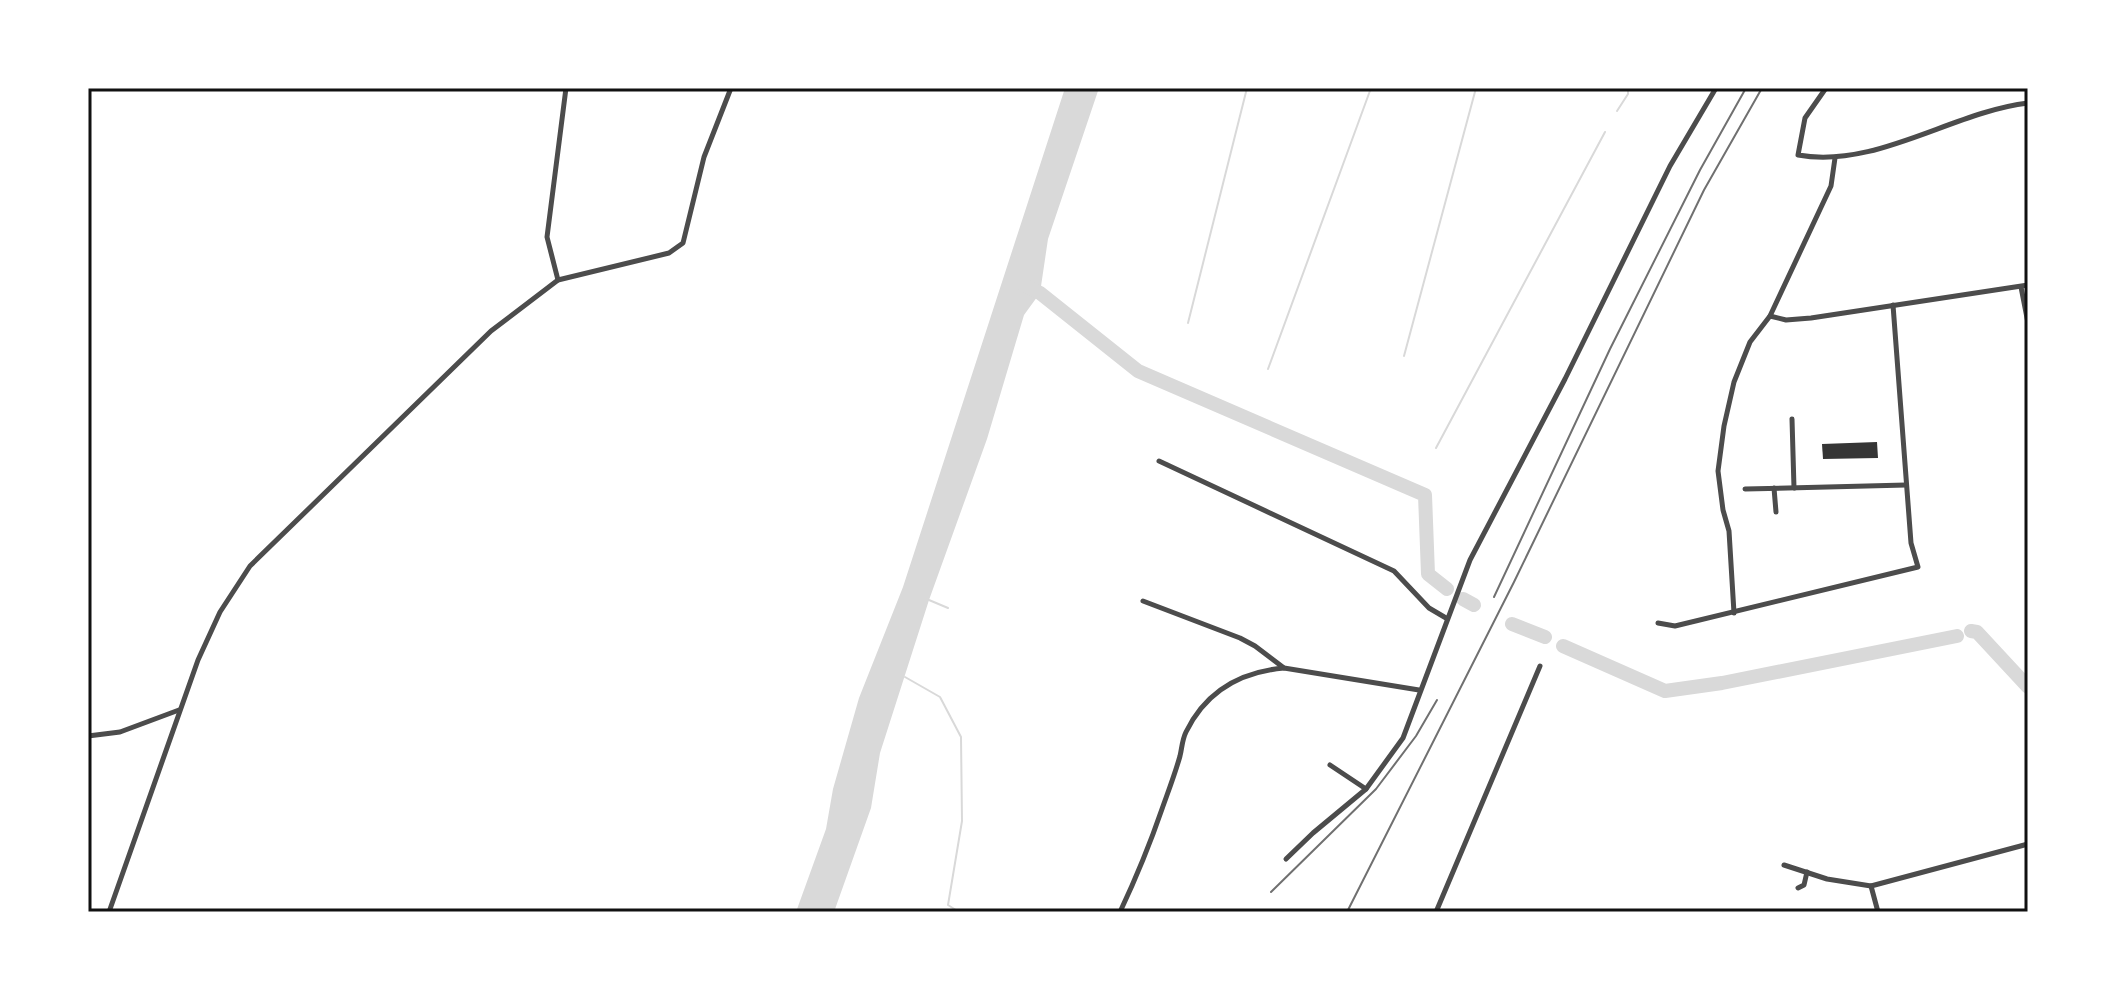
<svg xmlns="http://www.w3.org/2000/svg" width="2116" height="1000" font-family="Barlow,sans-serif">
<style>
.water{fill:#d9d9d9}
.lines{fill:none;stroke-linecap:round;stroke-linejoin:round}
.stream{stroke:#d9d9d9;stroke-width:2}
.river{stroke:#d9d9d9;stroke-width:14}
.building{fill:#353535}
.minor{stroke:#4c4c4c;stroke-width:5}
.rail{stroke:#707070;stroke-width:2}
.neatline{fill:none;stroke:#111;stroke-width:3}
</style>
<rect width="100%" height="100%" fill="#fff"/>
<!-- water -->
<path class="water" d="M 1065,88 L 1099,88 L 1048,239 L 1040,293 L 1024,315 L 987,439 L 929,600 L 880,753 L 871,808 L 834,912 L 796,912 L 826,829 L 833,789 L 859,698 L 903,587 Z"/>
<g class="lines">
<!-- stream -->
<g class="stream">
<path d="M 1617,111 L 1628,94 L 1628,88"/>
<path d="M 1188,323 L 1247,88"/>
<path d="M 1404,356 L 1476,88"/>
<path d="M 1268,369 L 1371,88"/>
<path d="M 1436,448 L 1605,132"/>
<path d="M 929,600 L 948,608"/>
<path d="M 905,677 L 940,697 L 961,737 L 962,821 L 948,905 L 959,912"/>
</g>
<!-- river -->
<g class="river">
<path d="M 1024,285 L 1040,293 L 1138,371 L 1425,495 L 1428,574 L 1447,589"/>
<path d="M 1463,599 L 1474,605"/>
<path d="M 1512,624 L 1545,637"/>
<path d="M 1971,631 L 1977,632 L 2028,687"/>
<path d="M 1563,646 L 1665,691 L 1722,683 L 1957,636"/>
</g>
</g>
<!-- building -->
<path class="building" d="M 1877,442 L 1878,458 L 1823,459 L 1822,444 Z"/>
<g class="lines">
<!-- minor -->
<g class="minor">
<path d="M 1826,88 L 1805,118 L 1798,155 C 1876,169 1952,112 2028,103"/>
<path d="M 558,280 L 547,237 L 566,88"/>
<path d="M 2021,287 L 2028,323"/>
<path d="M 1770,316 L 1786,320 L 1811,318 L 2028,285"/>
<path d="M 1792,419 L 1794,488"/>
<path d="M 1159,461 L 1394,571 L 1429,608 L 1446,618"/>
<path d="M 1774,488 L 1776,512"/>
<path d="M 1745,489 L 1906,485"/>
<path d="M 1143,601 L 1240,638 L 1255,646 L 1284,668 L 1419,690"/>
<path d="M 1734,613 L 1729,531 L 1723,510 L 1718,471 L 1724,426 L 1734,382 L 1750,342 L 1770,316 L 1831,186 L 1835,158"/>
<path d="M 1658,623 L 1675,626 L 1918,567 L 1911,543 L 1893,305"/>
<path d="M 88,736 L 120,732 L 179,710"/>
<path d="M 1330,765 L 1366,789 L 1403,738 L 1470,560 L 1565,379 L 1670,166 L 1716,88"/>
<path d="M 1286,859 L 1313,833 L 1366,789"/>
<path d="M 1784,865 L 1827,879 L 1871,886"/>
<path d="M 1798,888 L 1804,885 L 1807,872"/>
<path d="M 109,912 L 198,660 L 220,612 L 250,566 L 491,331 L 558,280 L 669,253 L 683,243 L 704,157 L 731,88"/>
<path d="M 1120,912 C 1136,878 1150,844 1162,809 C 1168,792 1175,774 1180,756 C 1182,748 1182,740 1186,732 C 1206,691 1240,672 1284,668"/>
<path d="M 1436,912 L 1540,666"/>
<path d="M 1878,912 L 1871,886 L 2028,844"/>
</g>
<!-- rail -->
<g class="rail">
<path d="M 1494,597 L 1610,349 L 1700,170 L 1746,88"/>
<path d="M 1271,892 L 1376,789 L 1416,736 L 1437,700"/>
<path d="M 1347,912 L 1514,582 L 1704,190 L 1762,88"/>
</g>
</g>
<!-- border -->
<rect width="2116" height="1000" fill="none" stroke="#ffffff" stroke-width="180"/>
<rect x="90" y="90" width="1936" height="820" class="neatline"/>
</svg>
